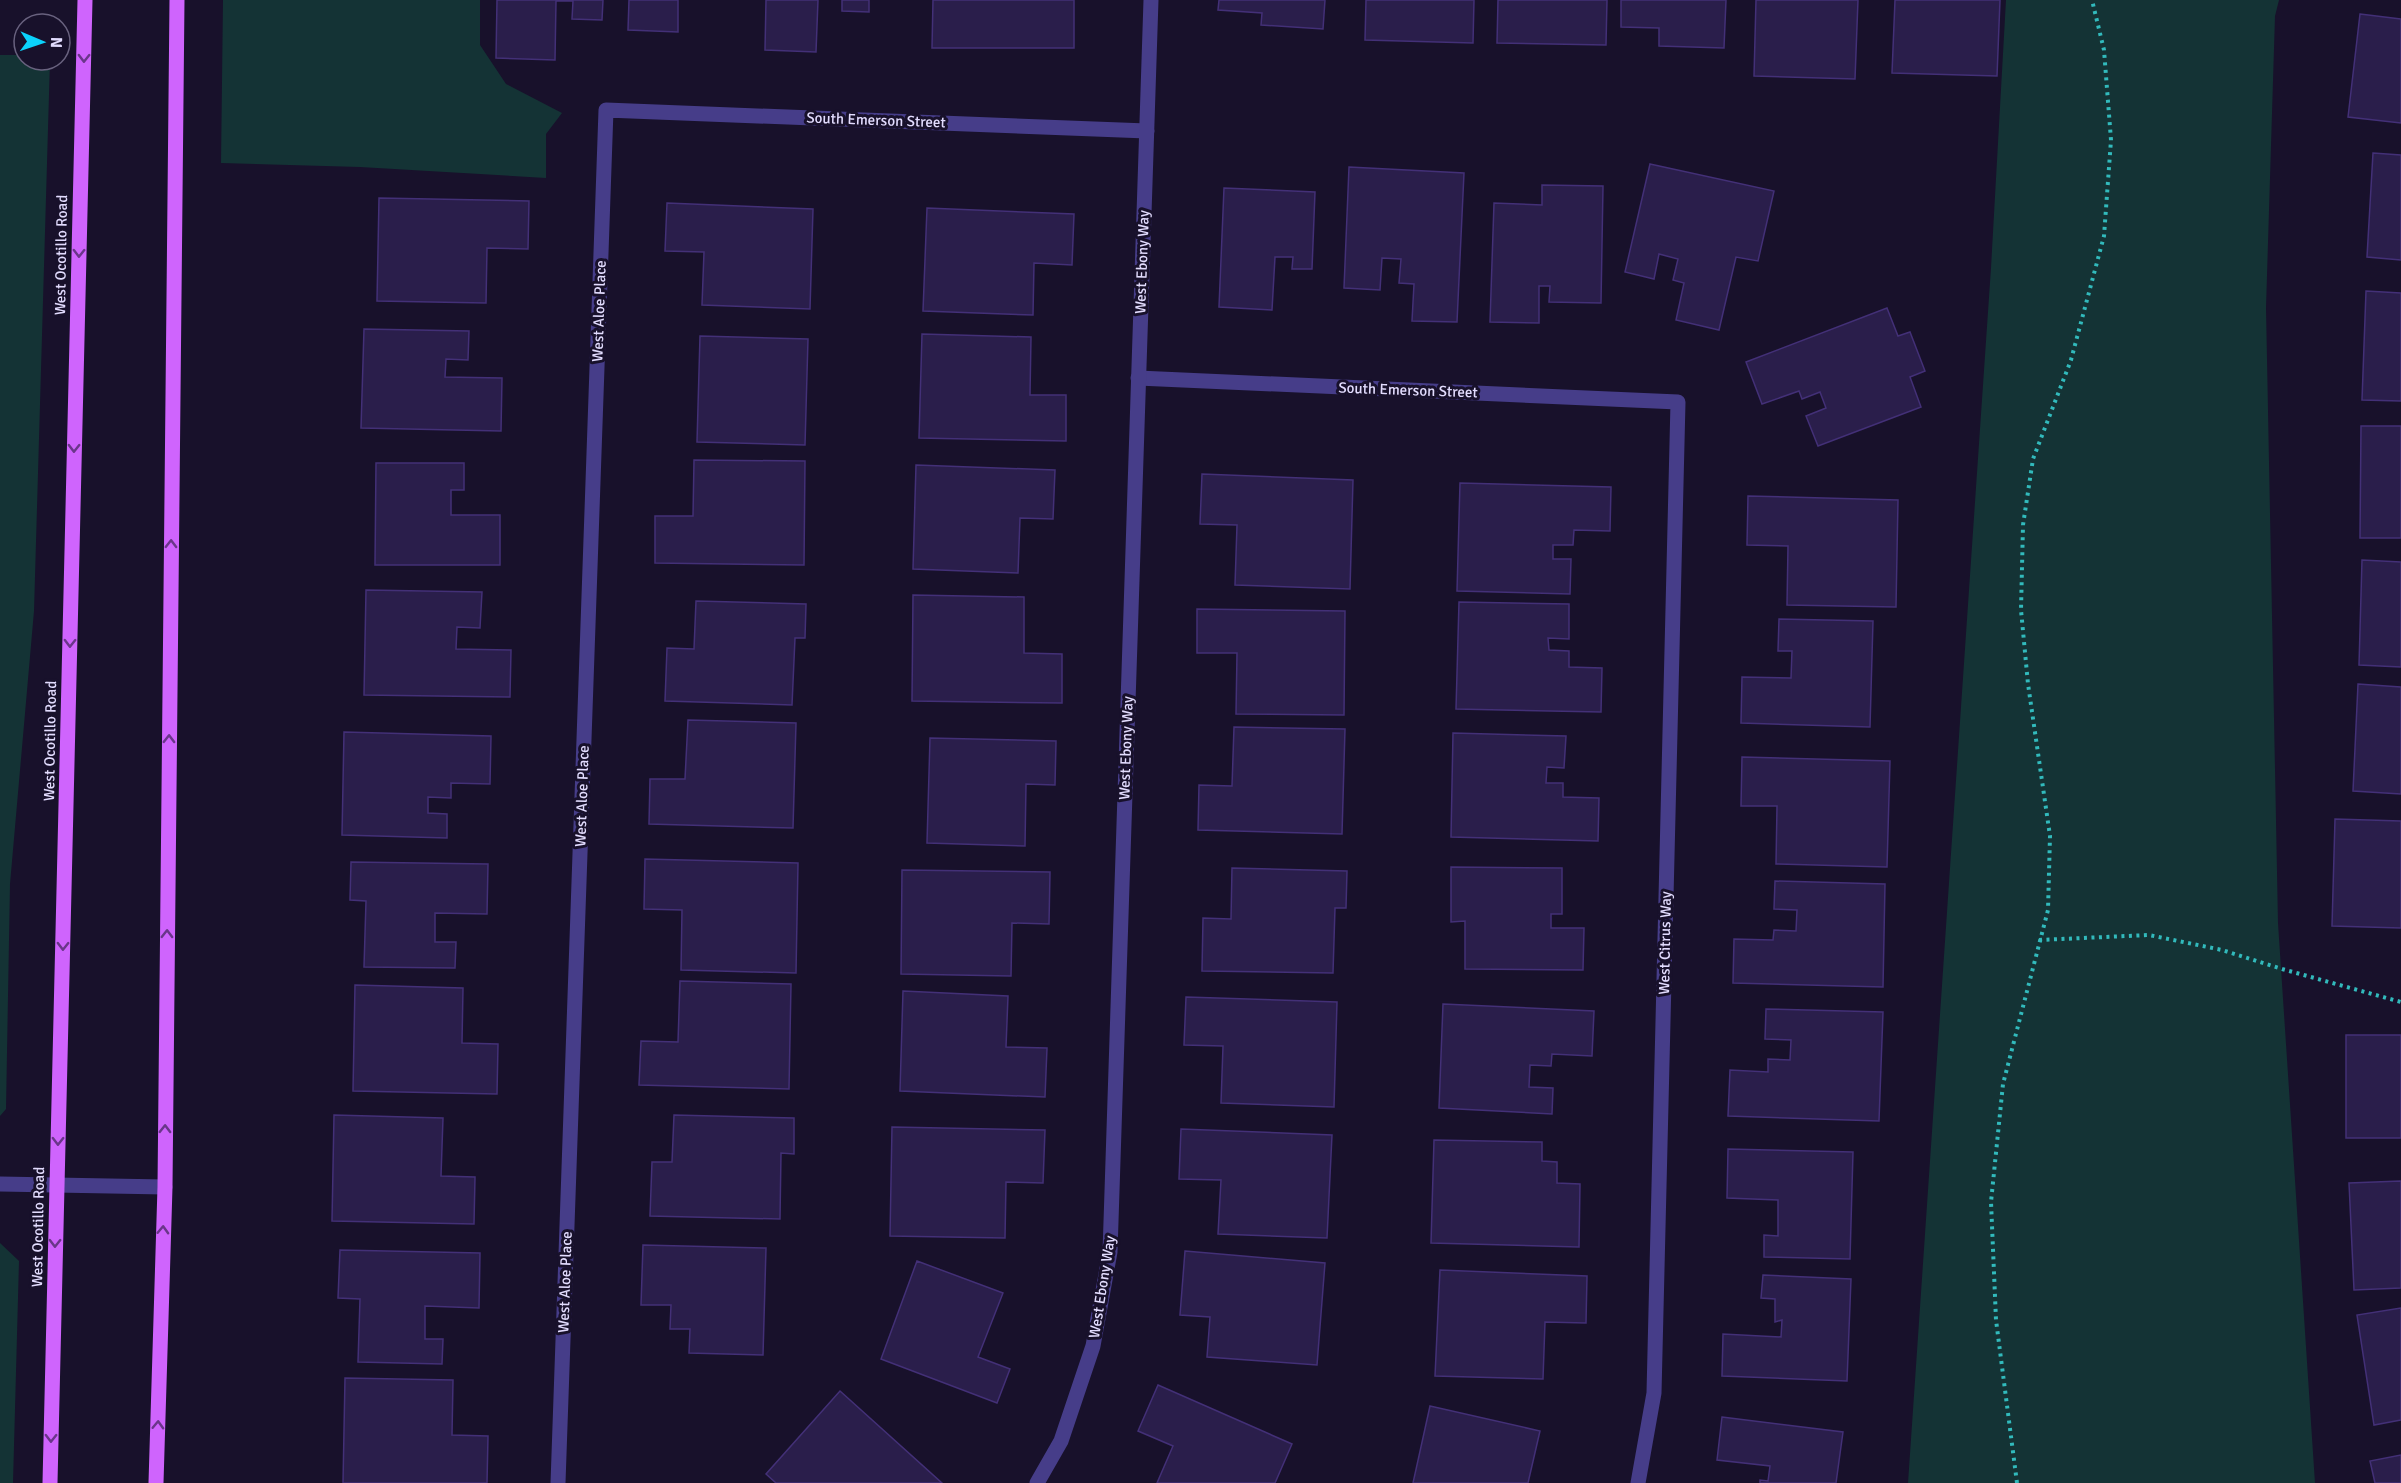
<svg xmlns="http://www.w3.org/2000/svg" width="2401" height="1483" font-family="Signika,sans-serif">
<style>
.green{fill:#143335}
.building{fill:#2a1e4b;stroke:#433077;stroke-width:1.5}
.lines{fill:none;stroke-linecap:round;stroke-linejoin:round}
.path{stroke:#32babc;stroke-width:4;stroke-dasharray:3 4.5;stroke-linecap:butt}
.minor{stroke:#463d89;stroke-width:15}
.major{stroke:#cf64fd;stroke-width:15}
.oneway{stroke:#6a368a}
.labels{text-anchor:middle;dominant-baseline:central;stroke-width:6;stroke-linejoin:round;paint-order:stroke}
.street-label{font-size:15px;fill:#e2dcfe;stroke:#18112b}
</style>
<rect width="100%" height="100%" fill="#18112b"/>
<!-- green -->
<g class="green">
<path d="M 223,0 L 480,0 L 480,45 L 506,84 L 562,113 L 546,134 L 546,178 L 360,167 L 221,163 Z"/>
<path d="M 2006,0 L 2279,0 L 2275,16 L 2266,308 L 2278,923 L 2315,1483 L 1908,1483 L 1991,268 Z"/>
<path d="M 0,55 L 24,55 L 24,60 L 50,60 L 34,611 L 10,884 L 6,1109 L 0,1116 Z"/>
<path d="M 0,1243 L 19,1261 L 13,1483 L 0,1483 Z"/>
</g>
<!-- building -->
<g class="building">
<path d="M 497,0 L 603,0 L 602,20 L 572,19 L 573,1 L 556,1 L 555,60 L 496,58 Z"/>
<path d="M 629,0 L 678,0 L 678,32 L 628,30 Z"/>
<path d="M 766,0 L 818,0 L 816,52 L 765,50 Z"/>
<path d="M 842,0 L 869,0 L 869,12 L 842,11 Z"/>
<path d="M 933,0 L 1074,0 L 1074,48 L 932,48 Z"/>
<path d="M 1219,0 L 1325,0 L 1323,29 L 1261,25 L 1262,13 L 1218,10 Z"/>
<path d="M 1366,0 L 1474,0 L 1473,43 L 1365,40 Z"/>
<path d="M 1498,0 L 1607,0 L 1606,45 L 1497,43 Z"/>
<path d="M 1621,0 L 1726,0 L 1724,48 L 1659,46 L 1659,28 L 1621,27 Z"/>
<path d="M 1756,0 L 1858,0 L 1855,79 L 1754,76 Z"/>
<path d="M 1895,0 L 2000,0 L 1997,76 L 1892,73 Z"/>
<path d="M 2360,14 L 2401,19 L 2401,123 L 2348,117 Z"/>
<path d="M 2373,153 L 2401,155 L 2401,260 L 2367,257 Z"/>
<path d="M 1650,164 L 1774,191 L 1758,261 L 1736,257 L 1719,330 L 1676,320 L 1684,283 L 1673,280 L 1678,259 L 1659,254 L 1654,279 L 1625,272 Z"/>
<path d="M 1349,167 L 1464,173 L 1457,322 L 1412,321 L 1414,284 L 1399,283 L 1401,259 L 1382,258 L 1380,290 L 1344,288 Z"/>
<path d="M 1542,185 L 1603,186 L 1601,303 L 1549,302 L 1550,286 L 1539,286 L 1539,323 L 1490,322 L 1494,203 L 1542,205 Z"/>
<path d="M 1224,188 L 1315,192 L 1312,269 L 1292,269 L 1293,257 L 1275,257 L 1272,310 L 1219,307 Z"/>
<path d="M 379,198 L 529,201 L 528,249 L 487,248 L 486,303 L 377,301 Z"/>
<path d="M 667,203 L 813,209 L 810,309 L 702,305 L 704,252 L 665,251 Z"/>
<path d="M 927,208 L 1074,214 L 1072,265 L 1034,263 L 1033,315 L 923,311 Z"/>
<path d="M 2366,291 L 2401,293 L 2401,401 L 2362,400 Z"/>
<path d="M 1887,308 L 1898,336 L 1910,332 L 1925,371 L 1910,377 L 1921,407 L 1818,446 L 1806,416 L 1826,408 L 1820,392 L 1802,399 L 1799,391 L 1762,404 L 1746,362 Z"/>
<path d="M 364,329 L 469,331 L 468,360 L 446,359 L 445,377 L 502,378 L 501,431 L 361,428 Z"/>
<path d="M 922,334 L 1031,337 L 1030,395 L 1066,395 L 1066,441 L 919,438 Z"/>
<path d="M 700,336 L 808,339 L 805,445 L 697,442 Z"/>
<path d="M 2361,426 L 2401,426 L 2401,538 L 2360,538 Z"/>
<path d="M 694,460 L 805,461 L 804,565 L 655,563 L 655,516 L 693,516 Z"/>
<path d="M 376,463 L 464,463 L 464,490 L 451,490 L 451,515 L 500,515 L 500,565 L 375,565 Z"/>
<path d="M 916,465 L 1055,470 L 1053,519 L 1020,518 L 1018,573 L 913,569 Z"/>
<path d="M 1202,474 L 1353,480 L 1350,589 L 1235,585 L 1237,525 L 1200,524 Z"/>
<path d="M 1460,483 L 1611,487 L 1610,531 L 1574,530 L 1573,545 L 1553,545 L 1553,559 L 1571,559 L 1570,594 L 1457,591 Z"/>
<path d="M 1748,496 L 1898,500 L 1896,607 L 1787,605 L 1788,546 L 1747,545 Z"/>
<path d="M 2362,560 L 2401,562 L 2401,667 L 2359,665 Z"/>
<path d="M 366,590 L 482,592 L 480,628 L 457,627 L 456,649 L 511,650 L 510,697 L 364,695 Z"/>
<path d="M 913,595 L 1024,597 L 1024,653 L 1062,654 L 1062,703 L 912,701 Z"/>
<path d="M 696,601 L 806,604 L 805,638 L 795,638 L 792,705 L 665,701 L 667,648 L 694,649 Z"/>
<path d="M 1459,602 L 1569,604 L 1569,639 L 1548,638 L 1549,650 L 1569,651 L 1569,667 L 1602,668 L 1601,712 L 1456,709 Z"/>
<path d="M 1197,609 L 1345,611 L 1344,715 L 1236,714 L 1237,653 L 1197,653 Z"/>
<path d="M 1779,619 L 1873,621 L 1870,727 L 1741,723 L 1742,677 L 1791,678 L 1792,651 L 1778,651 Z"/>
<path d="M 2358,684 L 2401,687 L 2401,794 L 2353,791 Z"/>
<path d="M 688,720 L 796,723 L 793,828 L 649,824 L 650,779 L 685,779 Z"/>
<path d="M 1234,727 L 1345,729 L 1342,834 L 1198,830 L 1199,785 L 1232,786 Z"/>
<path d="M 344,732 L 491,736 L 490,784 L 451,783 L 451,798 L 428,797 L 428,813 L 447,814 L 447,838 L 342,835 Z"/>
<path d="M 1453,733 L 1566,736 L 1564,768 L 1547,767 L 1546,783 L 1563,783 L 1563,797 L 1599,798 L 1598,841 L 1451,837 Z"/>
<path d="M 930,738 L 1056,741 L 1055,785 L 1026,784 L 1025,846 L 927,843 Z"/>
<path d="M 1742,757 L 1890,761 L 1887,867 L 1776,864 L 1777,806 L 1741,806 Z"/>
<path d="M 2335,819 L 2401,821 L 2401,928 L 2332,926 Z"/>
<path d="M 645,859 L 798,863 L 796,973 L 681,970 L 682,910 L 644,909 Z"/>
<path d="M 351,862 L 488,864 L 487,914 L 435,913 L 435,942 L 456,942 L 455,968 L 364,967 L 366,901 L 350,900 Z"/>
<path d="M 1451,867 L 1562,868 L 1562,914 L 1551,914 L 1551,928 L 1584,928 L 1583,970 L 1465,969 L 1465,921 L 1451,922 Z"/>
<path d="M 1232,868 L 1347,871 L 1346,908 L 1335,908 L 1333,973 L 1202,971 L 1203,918 L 1231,919 Z"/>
<path d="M 902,870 L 1050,872 L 1049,924 L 1012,923 L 1011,976 L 901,974 Z"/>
<path d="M 1775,881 L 1885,884 L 1883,987 L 1733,983 L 1734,939 L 1773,940 L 1774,930 L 1796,931 L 1797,910 L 1774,909 Z"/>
<path d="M 680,981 L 791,984 L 789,1089 L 639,1085 L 641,1041 L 678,1042 Z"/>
<path d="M 355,985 L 463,988 L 462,1043 L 498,1044 L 497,1094 L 353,1091 Z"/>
<path d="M 903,991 L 1008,996 L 1006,1047 L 1047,1048 L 1045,1097 L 900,1091 Z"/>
<path d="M 1186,997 L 1337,1002 L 1334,1107 L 1221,1103 L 1223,1046 L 1184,1045 Z"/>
<path d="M 1443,1004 L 1594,1011 L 1592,1056 L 1552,1054 L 1551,1066 L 1530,1065 L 1529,1087 L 1553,1088 L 1552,1114 L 1439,1108 Z"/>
<path d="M 1766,1009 L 1883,1012 L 1879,1121 L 1728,1116 L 1730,1070 L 1768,1072 L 1768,1059 L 1790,1060 L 1791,1040 L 1765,1039 Z"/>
<rect x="2346" y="1035" width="55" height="103"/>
<path d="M 334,1115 L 443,1118 L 441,1176 L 475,1177 L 474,1224 L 332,1221 Z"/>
<path d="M 674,1115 L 794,1118 L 794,1154 L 781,1153 L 780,1219 L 650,1216 L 652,1162 L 672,1162 Z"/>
<path d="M 892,1127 L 1045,1130 L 1043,1183 L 1006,1182 L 1005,1238 L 890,1236 Z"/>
<path d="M 1181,1129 L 1332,1135 L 1327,1238 L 1218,1234 L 1221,1180 L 1179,1179 Z"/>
<path d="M 1434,1140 L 1542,1142 L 1542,1161 L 1557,1162 L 1557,1183 L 1580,1184 L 1579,1247 L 1431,1243 Z"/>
<path d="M 1728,1149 L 1853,1152 L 1850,1259 L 1764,1257 L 1764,1235 L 1778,1236 L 1778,1200 L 1727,1198 Z"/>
<path d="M 2401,1181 L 2401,1288 L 2354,1290 L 2349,1183 Z"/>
<path d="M 643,1245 L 766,1248 L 763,1355 L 689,1353 L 690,1329 L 670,1329 L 671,1305 L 641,1305 Z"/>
<path d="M 340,1250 L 480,1253 L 479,1308 L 425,1306 L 425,1339 L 443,1339 L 442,1364 L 358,1362 L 360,1299 L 338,1298 Z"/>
<path d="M 1185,1251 L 1325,1263 L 1317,1365 L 1207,1357 L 1210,1317 L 1180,1315 Z"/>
<path d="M 917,1261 L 1003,1293 L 978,1357 L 1010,1369 L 997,1403 L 881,1359 Z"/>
<path d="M 1440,1270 L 1587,1276 L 1586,1323 L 1545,1322 L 1543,1379 L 1435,1376 Z"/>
<path d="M 1763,1275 L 1851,1279 L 1847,1381 L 1722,1376 L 1723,1334 L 1781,1337 L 1782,1320 L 1775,1322 L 1775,1299 L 1761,1298 Z"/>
<path d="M 2401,1308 L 2401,1420 L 2374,1425 L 2357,1315 Z"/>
<path d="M 345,1378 L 453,1380 L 452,1435 L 488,1436 L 487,1483 L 343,1483 Z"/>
<path d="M 1158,1385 L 1292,1444 L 1275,1483 L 1157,1483 L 1173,1446 L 1138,1431 Z"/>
<path d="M 840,1391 L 942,1483 L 776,1483 L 766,1474 Z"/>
<path d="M 1430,1406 L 1540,1431 L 1528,1483 L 1413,1483 Z"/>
<path d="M 1722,1417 L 1843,1432 L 1836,1483 L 1760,1483 L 1760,1480 L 1768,1481 L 1770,1466 L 1717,1460 Z"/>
<path d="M 2401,1455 L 2401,1483 L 2375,1483 L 2370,1461 Z"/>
</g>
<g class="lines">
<!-- path -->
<g class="path">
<path d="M 2039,940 L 2149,935 L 2222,950 L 2282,969 L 2401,1002"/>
<path d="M 2017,1483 L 1996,1320 L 1991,1202 L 2003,1084 L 2048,910 L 2050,836 L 2028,684 L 2021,610 L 2023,525 L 2033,459 L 2071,360 L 2104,236 L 2111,140 L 2104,50 L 2092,0"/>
</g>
<!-- minor -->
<g class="minor">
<path d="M 1138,378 L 1678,402 L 1654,1393 L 1638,1483"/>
<path d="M 0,1184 L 165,1187"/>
<path d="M 558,1483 L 606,110 L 1147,131"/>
<path d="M 1037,1483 L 1061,1441 L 1093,1346 L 1110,1252 L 1151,0"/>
</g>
<!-- major -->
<g class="major">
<path d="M 50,1483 L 85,0"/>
<path d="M 156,1483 L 165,1187 L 177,0"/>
</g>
</g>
<!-- one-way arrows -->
<defs><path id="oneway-chevron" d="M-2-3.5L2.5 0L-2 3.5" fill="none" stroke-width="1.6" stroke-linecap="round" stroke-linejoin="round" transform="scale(1.5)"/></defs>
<g class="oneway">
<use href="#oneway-chevron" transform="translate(84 58) rotate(91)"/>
<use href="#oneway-chevron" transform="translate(79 253) rotate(91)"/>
<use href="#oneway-chevron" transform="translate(74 448) rotate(91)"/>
<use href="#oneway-chevron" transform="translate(171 544) rotate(-89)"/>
<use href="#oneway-chevron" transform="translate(70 643) rotate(91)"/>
<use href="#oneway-chevron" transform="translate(169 739) rotate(-89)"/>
<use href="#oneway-chevron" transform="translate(167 934) rotate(-89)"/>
<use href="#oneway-chevron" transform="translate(63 946) rotate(91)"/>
<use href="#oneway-chevron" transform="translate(165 1129) rotate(-89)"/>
<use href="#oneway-chevron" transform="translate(58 1141) rotate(91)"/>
<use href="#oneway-chevron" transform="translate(163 1230) rotate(-88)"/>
<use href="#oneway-chevron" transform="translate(55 1243) rotate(91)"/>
<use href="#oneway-chevron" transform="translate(158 1425) rotate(-88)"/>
<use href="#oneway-chevron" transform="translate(51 1438) rotate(91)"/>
</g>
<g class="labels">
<!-- street labels -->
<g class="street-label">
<text transform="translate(876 120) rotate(2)">South Emerson Street</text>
<text transform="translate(61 255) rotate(-89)">West Ocotillo Road</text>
<text transform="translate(1142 262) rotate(-88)">West Ebony Way</text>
<text transform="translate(599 311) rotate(-88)">West Aloe Place</text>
<text transform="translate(1408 390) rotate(2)">South Emerson Street</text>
<text transform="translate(50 741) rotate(-89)">West Ocotillo Road</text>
<text transform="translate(1126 748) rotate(-88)">West Ebony Way</text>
<text transform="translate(582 796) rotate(-88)">West Aloe Place</text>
<text transform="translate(1665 943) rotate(-89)">West Citrus Way</text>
<text transform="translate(38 1227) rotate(-89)">West Ocotillo Road</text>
<text transform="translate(565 1282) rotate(-88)">West Aloe Place</text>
<text transform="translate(1102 1287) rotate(-81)">West Ebony Way</text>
</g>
</g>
<!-- north arrow -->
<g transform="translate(42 42) rotate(92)"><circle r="28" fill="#18112b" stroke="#69627f" stroke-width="1.5"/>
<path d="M0-4.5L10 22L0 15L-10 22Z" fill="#0bd2fb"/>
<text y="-9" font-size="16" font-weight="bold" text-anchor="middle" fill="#e2dcfe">N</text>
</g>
</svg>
